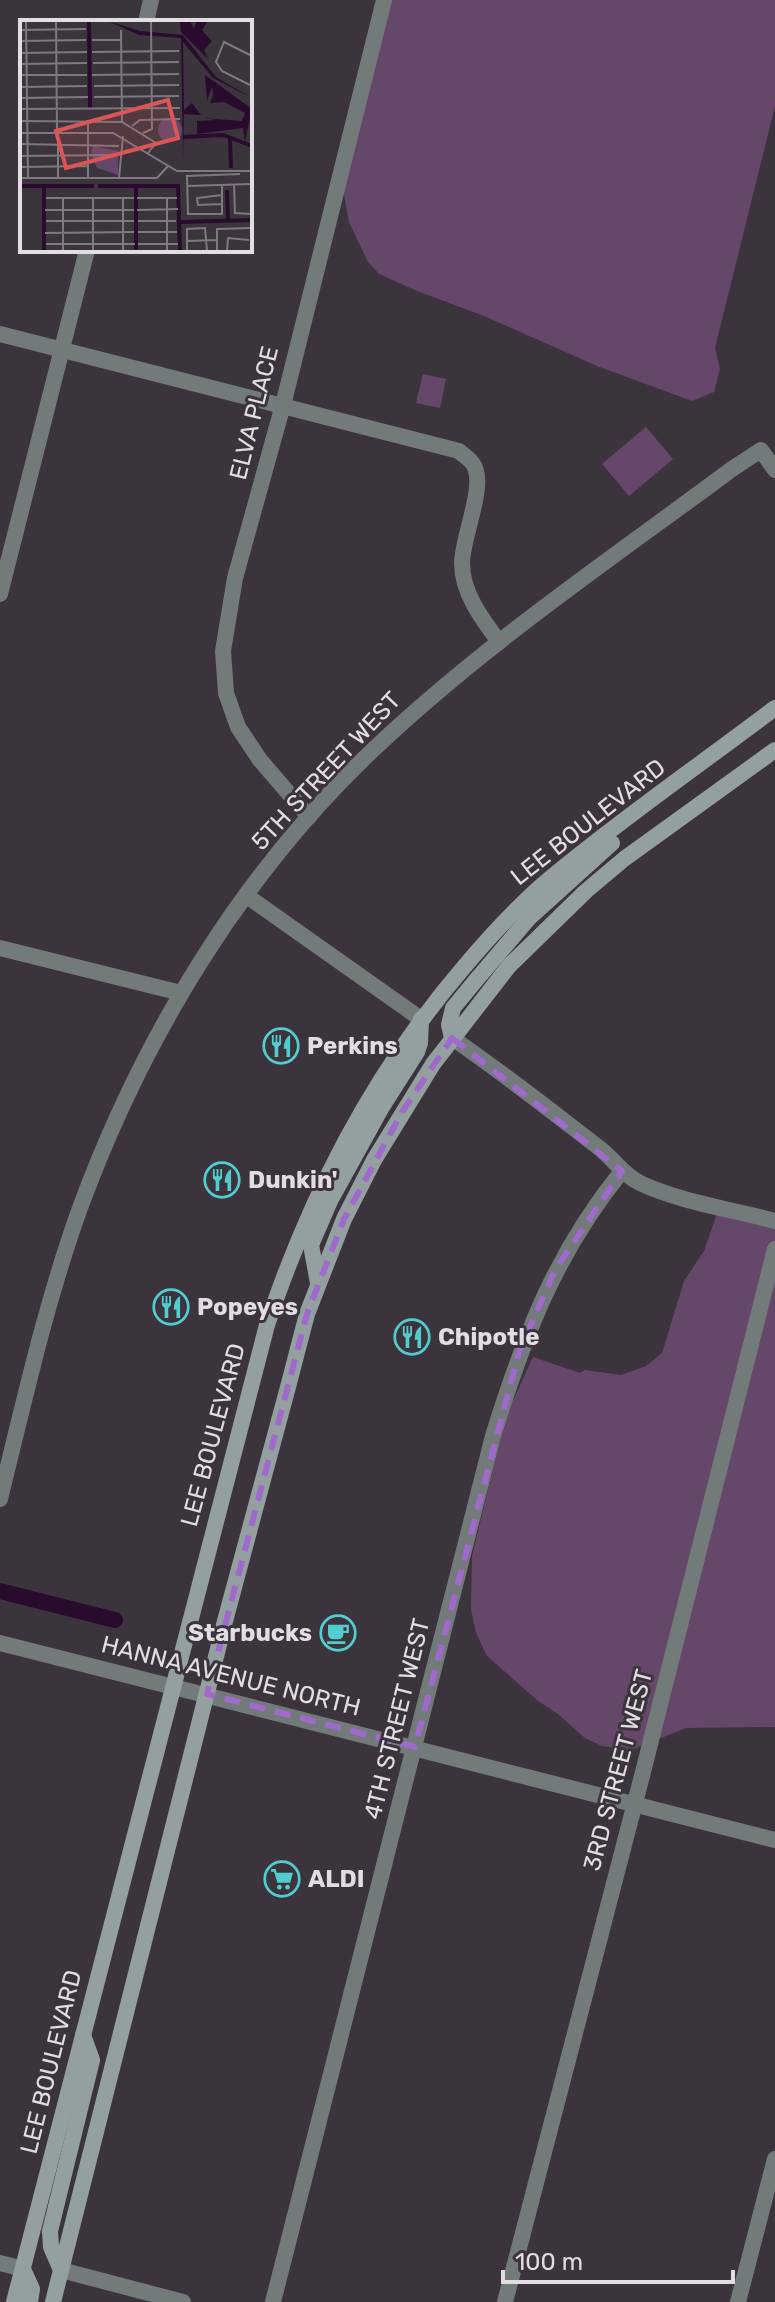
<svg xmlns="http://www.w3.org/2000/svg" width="775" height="2302" font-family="Rubik,sans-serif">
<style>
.green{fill:#654769}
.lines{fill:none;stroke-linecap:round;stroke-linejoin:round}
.canal{stroke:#290b2e;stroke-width:16}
.minor{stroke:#737a7a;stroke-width:16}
.secondary{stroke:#94a0a0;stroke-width:16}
.marked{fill:none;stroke:#9f6acb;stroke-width:6;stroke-dasharray:16 10;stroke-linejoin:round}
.labels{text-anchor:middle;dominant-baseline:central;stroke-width:6;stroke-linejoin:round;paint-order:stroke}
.street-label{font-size:24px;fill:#e2dde2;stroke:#3c343d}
.poi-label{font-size:24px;font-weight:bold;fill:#e2dde2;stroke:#3c343d;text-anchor:start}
.inset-river{fill:none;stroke:#290b2e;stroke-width:4}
.inset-road{fill:none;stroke:#7e787f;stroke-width:2}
.view{fill:#d95556;fill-opacity:0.15;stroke:#d95556;stroke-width:4}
.inset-edge{fill:none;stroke:#e2dde2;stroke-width:4}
</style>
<rect width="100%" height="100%" fill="#3c343d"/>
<!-- green -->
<g class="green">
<path d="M 388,0 L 775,0 L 775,106 L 715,348 L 720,369 L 714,392 L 692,401 L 597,366 L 484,316 L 417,291 L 379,274 L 368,262 L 349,222 L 342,184 Z"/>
<path d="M 423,374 L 446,379 L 440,408 L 416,403 Z"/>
<path d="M 646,427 L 673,459 L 629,496 L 602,464 Z"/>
<path d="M 719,1208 L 775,1223 L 775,1727 L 686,1728 L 631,1750 L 602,1746 L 585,1738 L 558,1714 L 538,1701 L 487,1656 L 476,1633 L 471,1609 L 472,1556 L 505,1418 L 533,1357 L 580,1373 L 585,1370 L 621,1375 L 646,1366 L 662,1353 L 684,1281 L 704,1251 Z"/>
</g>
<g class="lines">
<!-- canal -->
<path class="canal" d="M 0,1591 L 115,1620"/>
<!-- minor -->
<g class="minor">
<path d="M 146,22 L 151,0"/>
<path d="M 0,334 L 459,451 C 463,455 470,459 473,464 C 487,484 462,537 462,563 C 462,593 482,619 499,642"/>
<path d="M 0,594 L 87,250"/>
<path d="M 309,817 L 260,760 L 238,727 L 226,693 L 223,651 L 235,578 L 283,405 L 384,0"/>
<path d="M 247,896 L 421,1019"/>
<path d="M 0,948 L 181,993"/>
<path d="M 452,1038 C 502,1072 550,1110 598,1147 C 613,1158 623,1175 640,1183 C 677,1201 734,1210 775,1221"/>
<path d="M 0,1499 C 24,1402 46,1302 80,1208 C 143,1037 242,873 375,748 C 485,644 611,559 732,469 L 761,450 L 775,470"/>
<path d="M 0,1643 L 775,1840"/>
<path d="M 0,2263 L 23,2269"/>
<path d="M 61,2270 L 183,2302"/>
<path d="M 273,2302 L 493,1436 C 524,1336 555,1254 622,1171"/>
<path d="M 505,2302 L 643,1772 L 775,1249"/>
<path d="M 738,2302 L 775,2159"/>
</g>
<!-- secondary -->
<g class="secondary">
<path d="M 452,1038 L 449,1025 L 453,1008 L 477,979 L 529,918 L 612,843"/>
<path d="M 318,1283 L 311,1245 L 330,1201 L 382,1107 L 417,1052 L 420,1043 L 421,1019"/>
<path d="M 23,2269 L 32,2289 L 30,2302"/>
<path d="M 61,2270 L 51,2247 L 50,2231 L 92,2060 L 83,2035"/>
<path d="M 14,2302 L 267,1325 C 311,1193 373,1073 464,967 C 491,935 520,903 553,876 C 624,817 701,764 775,708"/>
<path d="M 53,2302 L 225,1621 L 288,1387 L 307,1314 L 344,1219 L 374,1160 L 433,1064 L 509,966 L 586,891 L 624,859 L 775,750"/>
</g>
</g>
<!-- marked area -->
<path class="marked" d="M 452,1038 L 622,1171 L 555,1270 L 519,1352 L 415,1747 L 207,1694 L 307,1314 L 344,1219 L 402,1112 Z"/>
<!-- icons -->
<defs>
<symbol id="restaurant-ring" viewBox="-11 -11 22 22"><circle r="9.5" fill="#3c343d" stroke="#52cdcf" stroke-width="1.5"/><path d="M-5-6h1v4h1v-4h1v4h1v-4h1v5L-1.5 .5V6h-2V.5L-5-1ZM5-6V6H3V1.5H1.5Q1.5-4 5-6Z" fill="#52cdcf"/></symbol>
<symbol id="cafe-ring" viewBox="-11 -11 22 22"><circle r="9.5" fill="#3c343d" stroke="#52cdcf" stroke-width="1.5"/><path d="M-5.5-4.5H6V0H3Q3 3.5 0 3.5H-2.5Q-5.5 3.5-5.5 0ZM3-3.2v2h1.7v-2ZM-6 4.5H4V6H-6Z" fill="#52cdcf"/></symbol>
<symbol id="supermarket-ring" viewBox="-11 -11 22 22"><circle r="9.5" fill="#3c343d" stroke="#52cdcf" stroke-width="1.5"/><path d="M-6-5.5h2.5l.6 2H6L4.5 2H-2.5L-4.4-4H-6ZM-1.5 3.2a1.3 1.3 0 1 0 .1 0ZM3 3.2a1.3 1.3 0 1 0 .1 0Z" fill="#52cdcf"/></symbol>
</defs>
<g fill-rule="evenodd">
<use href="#restaurant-ring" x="261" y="1026" width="40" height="40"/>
<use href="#restaurant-ring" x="202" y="1160" width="40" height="40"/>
<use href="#restaurant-ring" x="151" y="1287" width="40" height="40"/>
<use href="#restaurant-ring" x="392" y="1317" width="40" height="40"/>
<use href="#cafe-ring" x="318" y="1613" width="40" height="40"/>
<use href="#supermarket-ring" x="262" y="1859" width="40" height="40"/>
</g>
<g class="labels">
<!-- street labels -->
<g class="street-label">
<text transform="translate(254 413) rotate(-76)">ELVA PLACE</text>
<text transform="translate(326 771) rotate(-47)">5TH STREET WEST</text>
<text transform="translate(588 822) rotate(-38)">LEE BOULEVARD</text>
<text transform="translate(213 1435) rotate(-75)">LEE BOULEVARD</text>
<text transform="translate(231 1676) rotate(14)">HANNA AVENUE NORTH</text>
<text transform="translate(397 1719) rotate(-76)">4TH STREET WEST</text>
<text transform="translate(618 1770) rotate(-75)">3RD STREET WEST</text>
<text transform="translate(51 2062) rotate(-76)">LEE BOULEVARD</text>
</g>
<!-- poi labels -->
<g class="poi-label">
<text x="307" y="1046">Perkins</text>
<text x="248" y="1180">Dunkin'</text>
<text x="197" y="1307">Popeyes</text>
<text x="438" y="1337">Chipotle</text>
<text x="312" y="1633" text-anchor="end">Starbucks</text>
<text x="308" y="1879">ALDI</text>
</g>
</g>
<!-- overview -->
<g transform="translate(20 20)">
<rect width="232" height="232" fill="#3c343d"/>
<path d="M138 110a12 12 0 1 1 24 0a12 12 0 1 1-24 0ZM 73,126 L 98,131 L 98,155 L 77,148 L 71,134 Z" fill="#654769"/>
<path d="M 88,1 L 120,11 L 163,15 L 196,57 L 232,78 L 193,58 L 163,22 L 164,90 L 172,83 L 181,95 L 164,94 L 163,140 L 161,18 L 119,15 ZM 160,1 L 170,1 L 174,8 L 177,1 L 188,1 L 182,10 L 192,21 L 184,30 L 188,39 L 161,12 ZM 185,55 L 232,89 L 225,121 L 223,108 L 177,114 L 177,101 L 197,100 L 182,98 L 222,101 L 225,93 L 204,82 L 190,83 L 193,75 L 192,67 L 187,81 Z" fill="#290b2e"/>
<path class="inset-river" d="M 69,1 L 70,88M 163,117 L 203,115 L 232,126M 210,118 L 211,148M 0,166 L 74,166M 24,166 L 24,231M 78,166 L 158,166 L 160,231M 116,166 L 116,231M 207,170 L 208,200M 160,202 L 232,200"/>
<path class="inset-road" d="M 6,1 L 8,158M 36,1 L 37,111M 0,10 L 66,9M 101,10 L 102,102M 72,20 L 101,20M 0,21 L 66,20M 72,32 L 159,31M 0,33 L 67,32M 232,36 L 204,22 L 196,42 L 202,51 L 232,66M 73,43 L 159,42M 0,44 L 67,43M 0,55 L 67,55M 72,55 L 159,54M 74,66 L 159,65M 0,67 L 67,66M 74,77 L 159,76M 0,78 L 68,77M 0,89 L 160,88M 68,100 L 68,158M 0,101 L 102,102 L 136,123 L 128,133M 112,106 L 120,100 L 160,99M 0,113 L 93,113 L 157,151 L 232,151M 38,113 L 38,158M 123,113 L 132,109 L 131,1M 0,124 L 99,126M 0,136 L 98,135M 0,147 L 68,146M 0,158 L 137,158 L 148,146M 99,158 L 103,116M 214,164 L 215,193 L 232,194M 202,165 L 202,194 L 168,194 L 167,156 L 220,154M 167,166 L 232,164M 202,175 L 177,178 L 178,185 L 202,184M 26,178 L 114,178M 43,178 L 43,231M 73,178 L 73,231M 103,178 L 103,231M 117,178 L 157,178M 147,178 L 147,231M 25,190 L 114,190M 117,190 L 158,189M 26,201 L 114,201M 118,201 L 156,201M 118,212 L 157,212M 25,213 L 114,212M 167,221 L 197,220M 26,224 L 115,224M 118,224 L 158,224M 167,231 L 167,209 L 185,208 L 187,231M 197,231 L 197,209 L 232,208M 207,231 L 208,218 L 229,220"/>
<path class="view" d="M 148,80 L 158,118 L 46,148 L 36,111 Z"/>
<rect width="232" height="232" class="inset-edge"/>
</g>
<!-- scale -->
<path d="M503 2270v12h230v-12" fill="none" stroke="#e2dde2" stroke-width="4"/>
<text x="515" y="2270" font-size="24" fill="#e2dde2" stroke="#3c343d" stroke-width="6" paint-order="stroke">100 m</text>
</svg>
